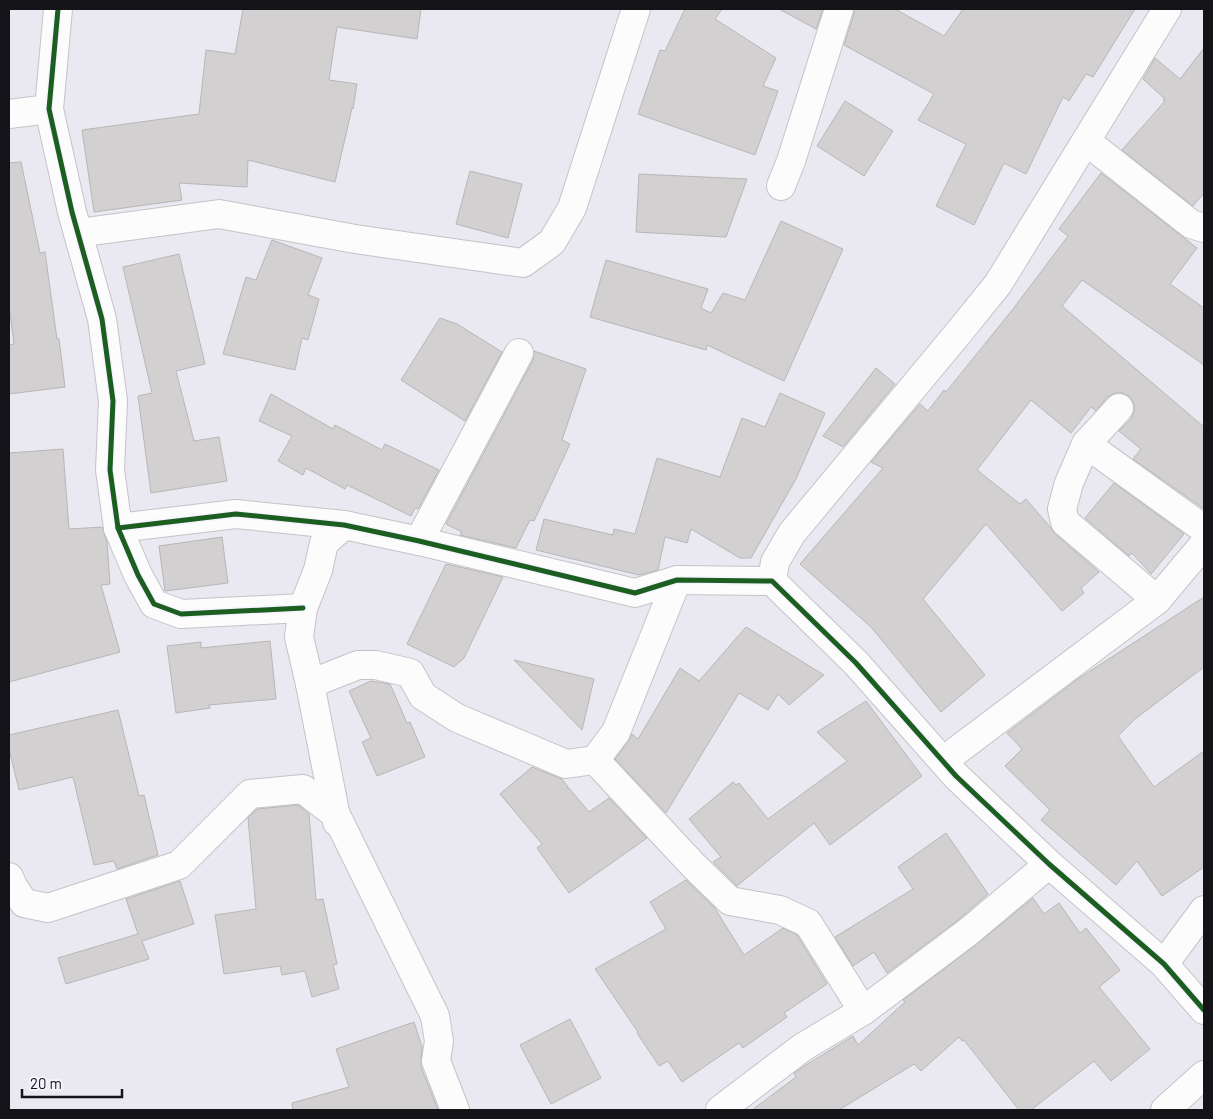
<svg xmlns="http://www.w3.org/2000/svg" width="1213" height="1119" font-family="Barlow,sans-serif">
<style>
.building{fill:#d3d0d1;stroke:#b9b6b8}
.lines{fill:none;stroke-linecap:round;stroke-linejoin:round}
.minor-casing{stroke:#c4c3c9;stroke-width:30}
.minor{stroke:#fcfcfd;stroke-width:28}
.cycleway-casing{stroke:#f5f3fe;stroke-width:8}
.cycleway{stroke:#1b5e20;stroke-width:5}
</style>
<rect width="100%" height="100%" fill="#eae8f0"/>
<!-- building -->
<g class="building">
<path d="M 243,9 L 421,9 L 417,39 L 337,27 L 329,80 L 357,84 L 353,109 L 352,108 L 335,182 L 248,160 L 247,187 L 179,183 L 182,200 L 94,212 L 82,130 L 199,114 L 206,50 L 235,54 Z"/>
<path d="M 685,9 L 722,9 L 715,19 L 776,58 L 763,86 L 778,91 L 755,155 L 638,114 L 660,50 L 665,51 Z"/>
<path d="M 779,9 L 823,9 L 816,29 Z"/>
<path d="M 854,9 L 895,9 L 944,36 L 963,9 L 1135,9 L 1093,77 L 1086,74 L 1069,101 L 1063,97 L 1026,174 L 1004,163 L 974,225 L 936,206 L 966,144 L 918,120 L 934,94 L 844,45 L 854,14 Z"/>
<path d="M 1204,48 L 1204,193 L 1193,206 L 1122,150 L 1165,101 L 1163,100 L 1165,99 L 1143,79 L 1155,58 L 1180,79 Z"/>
<path d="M 845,101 L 893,131 L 864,176 L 817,146 Z"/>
<path d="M 21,162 L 40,253 L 45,252 L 57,339 L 59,339 L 65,387 L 9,394 L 9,345 L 14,344 L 9,306 L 9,163 Z"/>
<path d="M 470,171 L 522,184 L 508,238 L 456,224 Z"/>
<path d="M 1101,173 L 1197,248 L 1170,284 L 1204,308 L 1204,365 L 1082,280 L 1062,306 L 1204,427 L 1204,509 L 1133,459 L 1141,449 L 1119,431 L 1131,419 L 1134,412 L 1134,403 L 1129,396 L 1122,393 L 1115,393 L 1107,397 L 1096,411 L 1091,407 L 1071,433 L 1031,400 L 977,470 L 1020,504 L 1026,499 L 1051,528 L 1055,534 L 1099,572 L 1081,588 L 1084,593 L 1062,611 L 986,524 L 923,599 L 985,675 L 941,712 L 871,627 L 800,564 L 883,468 L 871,462 L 920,404 L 928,411 L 944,390 L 946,392 L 1013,309 L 1068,236 L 1059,229 Z"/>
<path d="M 639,174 L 747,179 L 726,237 L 636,232 Z"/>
<path d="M 781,221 L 843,249 L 784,381 L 707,345 L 706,350 L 590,317 L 606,260 L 708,289 L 701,308 L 711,313 L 723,293 L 745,300 Z"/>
<path d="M 272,240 L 322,258 L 308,295 L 319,299 L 308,340 L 302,338 L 295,370 L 223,354 L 246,277 L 256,280 Z"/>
<path d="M 179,254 L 205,364 L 176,371 L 194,441 L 219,437 L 227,481 L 151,493 L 138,396 L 152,393 L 123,267 Z"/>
<path d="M 440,318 L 457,324 L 502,352 L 465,421 L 401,380 Z"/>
<path d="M 534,351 L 586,369 L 562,440 L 570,444 L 534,521 L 530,520 L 516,548 L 460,535 L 462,532 L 446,524 L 533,360 Z"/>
<path d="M 876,368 L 895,384 L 843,447 L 823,436 Z"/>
<path d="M 780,393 L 825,413 L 796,479 L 751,558 L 740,558 L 691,529 L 687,543 L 665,537 L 658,570 L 639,575 L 536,550 L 544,519 L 613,535 L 614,529 L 635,534 L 657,458 L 720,477 L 742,418 L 765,427 Z"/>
<path d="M 271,394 L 333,429 L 335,425 L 382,450 L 385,444 L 439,470 L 418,509 L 415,508 L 411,516 L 347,485 L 345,489 L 306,468 L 303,475 L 278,461 L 292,436 L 259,421 Z"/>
<path d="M 63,449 L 69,529 L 102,527 L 107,542 L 110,584 L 101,585 L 120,652 L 9,682 L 9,453 Z"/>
<path d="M 1114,483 L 1184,534 L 1151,574 L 1132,553 L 1129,556 L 1085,518 Z"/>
<path d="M 222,537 L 228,583 L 165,591 L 159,546 Z"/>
<path d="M 446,564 L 503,577 L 464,658 L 454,667 L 407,644 Z"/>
<path d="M 1204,597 L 1204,667 L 1135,719 L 1118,736 L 1154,787 L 1204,751 L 1204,867 L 1162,896 L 1137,861 L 1116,885 L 1041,820 L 1050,810 L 1005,766 L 1022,749 L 1007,733 L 1078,679 Z"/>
<path d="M 746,627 L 824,675 L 789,705 L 778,694 L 768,710 L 739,693 L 666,813 L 615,759 L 629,741 L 632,734 L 638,739 L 680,668 L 699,681 Z"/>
<path d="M 270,641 L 276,699 L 209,705 L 210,708 L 176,713 L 167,646 L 201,642 L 201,648 Z"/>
<path d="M 514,660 L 594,679 L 582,730 Z"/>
<path d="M 371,681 L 390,684 L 407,723 L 410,722 L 425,757 L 377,776 L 362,742 L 371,738 L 349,691 Z"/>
<path d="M 866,701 L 922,776 L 830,845 L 814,823 L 737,886 L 713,862 L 721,857 L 689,819 L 733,782 L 736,785 L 739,783 L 768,819 L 847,761 L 817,732 Z"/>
<path d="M 118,710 L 139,796 L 144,795 L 158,855 L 117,869 L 114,861 L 94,865 L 73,777 L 19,790 L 9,749 L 9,735 Z"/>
<path d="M 532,767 L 562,779 L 568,787 L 568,789 L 569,788 L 589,812 L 609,798 L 647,838 L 569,893 L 537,848 L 542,844 L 500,794 Z"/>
<path d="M 298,805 L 309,814 L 316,900 L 323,899 L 337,964 L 333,965 L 339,989 L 312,997 L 305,971 L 282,975 L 280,966 L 224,974 L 215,915 L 256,909 L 248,818 L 257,809 Z"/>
<path d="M 946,833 L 988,894 L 958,920 L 887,973 L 874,952 L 853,966 L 835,937 L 913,889 L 898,867 Z"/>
<path d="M 686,880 L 714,907 L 744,955 L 783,928 L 797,935 L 827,984 L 784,1013 L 787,1017 L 743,1048 L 739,1043 L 682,1082 L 668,1061 L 659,1066 L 637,1033 L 638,1032 L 595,969 L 666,929 L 650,902 Z"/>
<path d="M 180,881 L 194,924 L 142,941 L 149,959 L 66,984 L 58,958 L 138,934 L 126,899 Z"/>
<path d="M 1033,898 L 1044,914 L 1059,903 L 1080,933 L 1086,928 L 1120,970 L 1099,987 L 1150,1049 L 1111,1081 L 1094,1061 L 1031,1110 L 1019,1110 L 964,1040 L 962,1041 L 959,1037 L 921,1071 L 914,1064 L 839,1110 L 752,1110 L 796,1077 L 794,1073 L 806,1065 L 853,1036 L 858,1045 L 905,1002 L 903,1000 L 977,944 Z"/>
<path d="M 570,1019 L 601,1078 L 551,1104 L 520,1045 Z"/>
<path d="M 414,1022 L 422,1047 L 421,1059 L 421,1067 L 438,1110 L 293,1110 L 292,1103 L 349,1087 L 336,1049 Z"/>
</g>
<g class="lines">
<defs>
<g id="minor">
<path d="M 58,9 L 49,109 L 72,212 L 102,319 L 113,401 L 110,470 L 118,528 L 138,575 L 154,604 L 181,614 L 303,608"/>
<path d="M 9,114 L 49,109"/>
<path d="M 1086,141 L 1191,224 L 1204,228"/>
<path d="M 781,186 L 791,161 L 839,9"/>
<path d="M 78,233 L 219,214 L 355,239 L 523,263 L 552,242 L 572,208 L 636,9"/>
<path d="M 1119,408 L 1086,444 L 1069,483 L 1062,509 L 1065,522 L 1157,600"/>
<path d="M 1086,444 L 1204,529"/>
<path d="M 118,528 L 236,514 L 344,525 L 419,541 L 635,593 L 677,580 L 772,581 L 856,663 L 956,776 L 1049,864 L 1164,964 L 1204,1010"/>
<path d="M 419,541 L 519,353"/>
<path d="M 772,581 L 775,562 L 792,533 L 960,331 L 998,284 L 1167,9"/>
<path d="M 310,684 L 358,665 L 376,665 L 410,673 L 423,696 L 457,718 L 566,764 L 595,760 L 616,732 L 677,580"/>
<path d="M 595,760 L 693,865 L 730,901 L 780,910 L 808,923 L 863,1011"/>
<path d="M 943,761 L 1157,600 L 1204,544"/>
<path d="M 337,822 L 310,684 L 299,637 L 303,608 L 318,570 L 324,543 L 344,525"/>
<path d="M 9,877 L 13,886 L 24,903 L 48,908 L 179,865 L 250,794 L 303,789 L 336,815 L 435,1016 L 439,1041 L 436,1061 L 455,1110"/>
<path d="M 1164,964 L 1204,910"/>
<path d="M 720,1110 L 803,1047 L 863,1011 L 968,932 L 1049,864"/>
<path d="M 1165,1110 L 1204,1075"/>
</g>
</defs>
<!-- minor casing -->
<use href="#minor" class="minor-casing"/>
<!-- minor -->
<use href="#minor" class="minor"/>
<defs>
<g id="cycleway">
<path d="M 58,9 L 49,109 L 72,212 L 102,319 L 113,401 L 110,470 L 118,528 L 138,575 L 154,604 L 181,614 L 303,608"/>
<path d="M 118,528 L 236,514 L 344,525 L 419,541 L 635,593 L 677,580 L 772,581 L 856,663 L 956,776 L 1049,864 L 1164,964 L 1204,1010"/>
</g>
</defs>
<!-- cycleway casing -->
<use href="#cycleway" class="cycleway-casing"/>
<!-- cycleway -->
<use href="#cycleway" class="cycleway"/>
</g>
<!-- border -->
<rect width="1213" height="1119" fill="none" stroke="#141317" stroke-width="20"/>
<!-- scale -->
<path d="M22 1089v8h100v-8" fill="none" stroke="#141317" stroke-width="2.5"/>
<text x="30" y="1089" font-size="15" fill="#141317" stroke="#f5f3fe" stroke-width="4" paint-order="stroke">20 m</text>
</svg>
